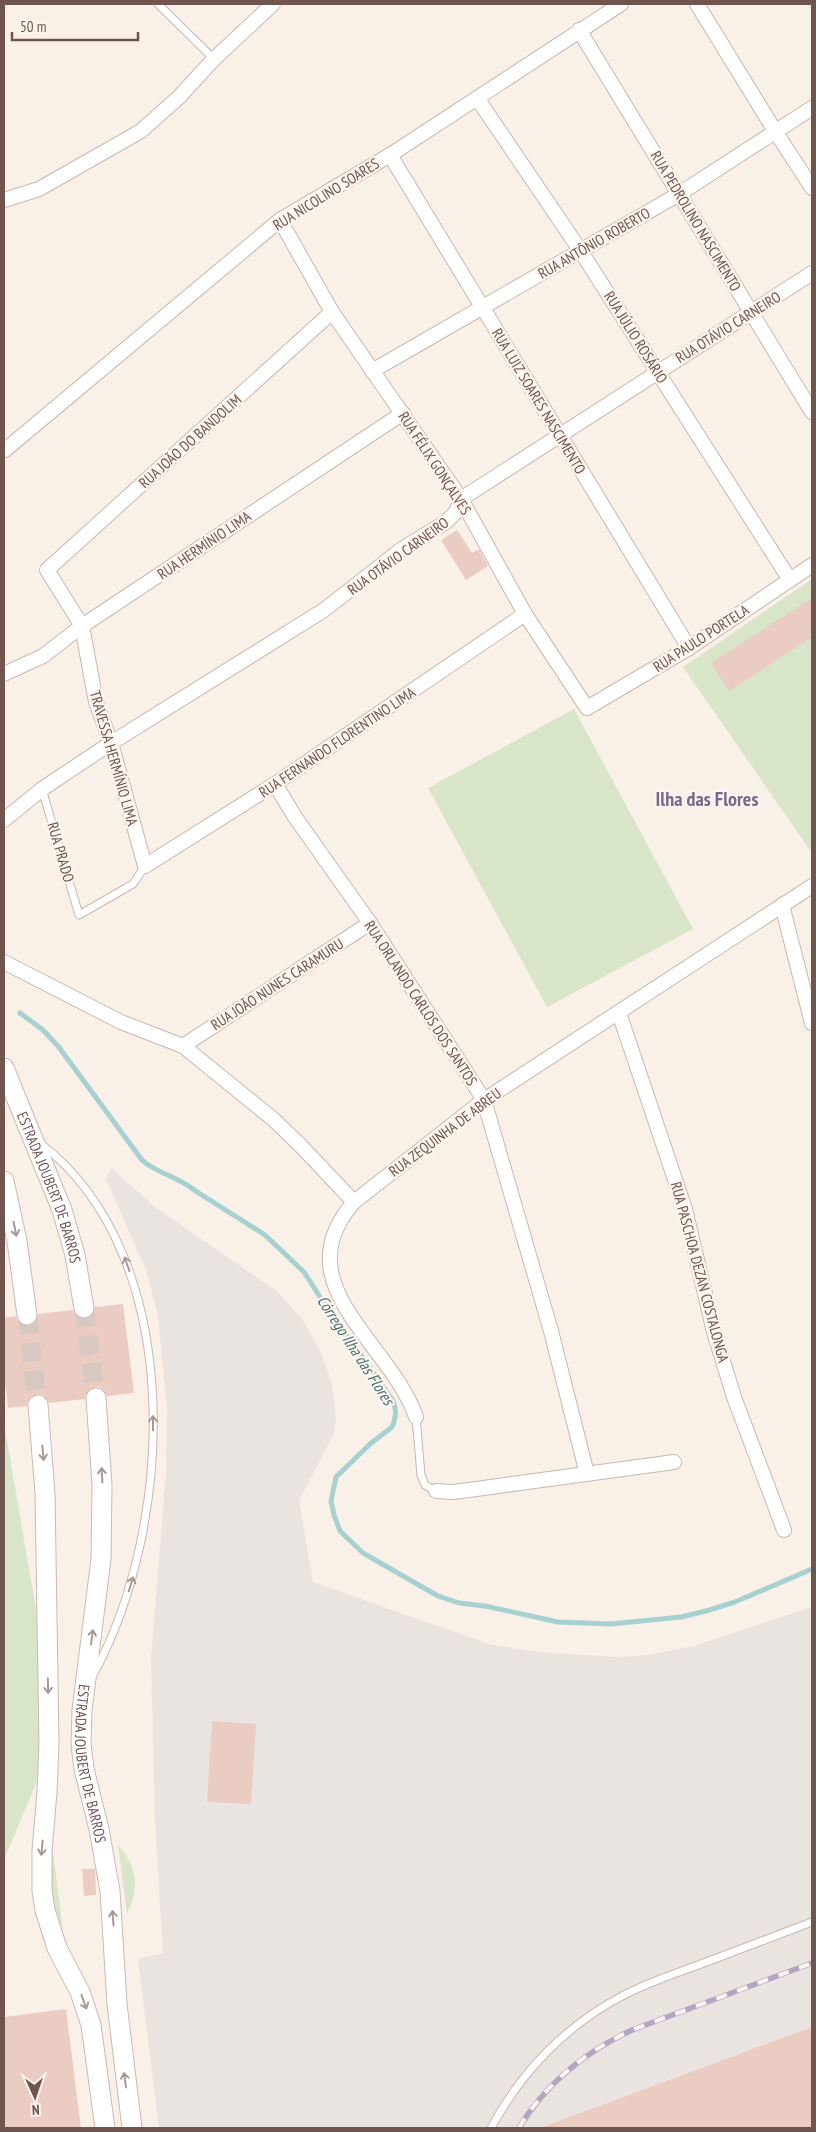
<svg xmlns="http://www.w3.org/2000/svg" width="816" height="2132" font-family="'PT Sans Narrow',sans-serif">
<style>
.industrial{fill:#eae4e1}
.green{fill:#d9e5c8}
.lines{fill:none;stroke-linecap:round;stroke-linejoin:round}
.stream{stroke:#a6d1d0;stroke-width:5}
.building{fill:#ebccc3}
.secondary-tunnel{stroke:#d7c9c2;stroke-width:19;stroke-dasharray:19 9;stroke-linecap:butt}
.service-casing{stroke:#cab7af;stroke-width:9}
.minor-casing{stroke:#cab7af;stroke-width:16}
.secondary-casing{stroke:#ceb8b0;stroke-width:21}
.service{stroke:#fff;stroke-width:7}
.minor{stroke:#fff;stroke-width:14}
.secondary{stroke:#fff;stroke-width:19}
.rail-casing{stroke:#b1a7c2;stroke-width:5.5}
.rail{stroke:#fdf4ee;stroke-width:4;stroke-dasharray:11;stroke-linecap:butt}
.oneway{stroke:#a99995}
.labels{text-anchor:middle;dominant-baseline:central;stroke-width:4.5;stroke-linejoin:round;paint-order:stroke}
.street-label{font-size:15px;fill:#70554f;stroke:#fdf4ee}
.water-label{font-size:16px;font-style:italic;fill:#457373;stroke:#fdf4ee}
.district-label{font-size:20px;font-weight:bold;fill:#7a678c;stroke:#fdf4ee}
</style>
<rect width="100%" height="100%" fill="#f9f0e8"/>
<!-- industrial -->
<path class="industrial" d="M 111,1168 L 155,1207 L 278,1292 L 302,1319 L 320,1350 L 332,1384 L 336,1420 L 333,1436 L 299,1500 L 313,1582 L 492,1645 L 537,1652 L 619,1657 L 648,1655 L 693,1646 L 812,1607 L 812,2128 L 159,2128 L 138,1959 L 163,1953 L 155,1819 L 151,1659 L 166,1471 L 167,1409 L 158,1316 L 146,1270 L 106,1179 Z"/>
<!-- green -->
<g class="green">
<path d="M 812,579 L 812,853 L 683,667 Z"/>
<path d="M 574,709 L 693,929 L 547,1007 L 428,788 Z"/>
<path d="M 4,1423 L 38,1621 L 47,1757 L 4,1860 Z"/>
<path d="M 52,1844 L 63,1930 C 50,1899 49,1876 52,1844 Z"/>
<path d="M 118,1845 C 137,1866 140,1889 127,1914 Z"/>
</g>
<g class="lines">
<!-- stream -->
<path class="stream" d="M 20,1013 L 43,1030 L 58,1046 L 142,1160 C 157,1174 178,1176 194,1190 L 265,1235 L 304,1272 L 320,1297 L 393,1401 C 397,1411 396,1417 392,1427 L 370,1444 L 336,1477 L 331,1501 L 334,1515 L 340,1531 L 363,1553 L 438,1596 L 459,1603 L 485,1606 L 558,1622 L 611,1624 L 681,1617 L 706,1611 L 735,1602 L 812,1569"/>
</g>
<!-- building -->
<g class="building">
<path d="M 457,530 L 472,553 L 479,549 L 488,566 L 466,580 L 441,540 Z"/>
<path d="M 812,598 L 812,637 L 729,691 L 711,663 Z"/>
<path d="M 123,1304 L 134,1393 L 107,1396 L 101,1388 L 95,1387 L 86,1393 L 85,1399 L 49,1403 L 43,1395 L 37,1394 L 28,1400 L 27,1406 L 8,1408 L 6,1389 L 4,1389 L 4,1318 L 16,1316 L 18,1322 L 28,1326 L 34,1324 L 38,1314 L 73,1310 L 76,1316 L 85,1319 L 92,1316 L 95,1307 Z"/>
<path d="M 212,1721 L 256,1724 L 251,1804 L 207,1802 Z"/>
<path d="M 82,1869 L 95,1869 L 96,1895 L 84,1896 Z"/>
<path d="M 66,2009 L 81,2128 L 4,2128 L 4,2017 Z"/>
<path d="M 812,2027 L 812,2128 L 543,2128 L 543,2127 Z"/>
</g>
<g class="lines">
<!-- secondary-tunnel -->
<g class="secondary-tunnel">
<path d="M 84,1308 L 96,1398"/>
<path d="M 27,1315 L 38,1405"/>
</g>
<defs>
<g id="service">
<path d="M 158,4 L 214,59"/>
<path d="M 42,789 L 79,915 L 133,884 L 145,866"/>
<path d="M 40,1143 C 188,1256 175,1528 92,1677"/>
<path d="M 416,1417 L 421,1475 L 425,1485 L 436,1491"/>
<path d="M 491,2128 C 521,2072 566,2025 624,1995 C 651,1981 680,1972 709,1961 C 743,1948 778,1935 812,1922"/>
</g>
<g id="minor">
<path d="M 697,4 L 775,131 L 812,188"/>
<path d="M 579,30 L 812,412"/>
<path d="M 477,98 L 580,250 L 790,580"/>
<path d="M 390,155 L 689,648"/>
<path d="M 4,200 L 39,189 L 141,131 L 179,97 L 214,59 L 273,4"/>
<path d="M 280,220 L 332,312 L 461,499 L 525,614 L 587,708 L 689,648 L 812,565"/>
<path d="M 332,312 L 47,570 L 82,626 L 96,702 L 111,743 L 145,866 L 275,784 L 525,614"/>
<path d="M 372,371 L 679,194 L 812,108"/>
<path d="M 5,450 L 280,220 L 390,155 L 621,4"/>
<path d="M 4,674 L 43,656 L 82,626 L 403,413"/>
<path d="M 275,784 L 295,817 L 370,923 L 484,1100 L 551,1331 L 587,1474"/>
<path d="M 4,820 L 42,789 L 111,743 L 324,610 L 402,549 L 446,522 L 456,512 L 461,499 L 812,273"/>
<path d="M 782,905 L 812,1023"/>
<path d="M 4,962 L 121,1022 L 183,1046 L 273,1119 L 301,1146 L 354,1202"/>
<path d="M 619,1013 L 685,1209 L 714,1332 L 734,1397 L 784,1530"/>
<path d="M 183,1046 L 370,923"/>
<path d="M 416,1417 C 391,1343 282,1284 354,1202 L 484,1100 L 812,886"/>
<path d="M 436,1491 L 454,1492 L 674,1462"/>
</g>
<g id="secondary">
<path id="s1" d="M 4,1068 L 62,1210 L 75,1255 L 84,1308"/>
<path d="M 4,1181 L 17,1241 L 27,1315"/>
<path id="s2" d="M 96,1398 L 102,1485 L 101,1559 L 82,1710 L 81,1744 L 84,1769 L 99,1829 L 110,1891 L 117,2004 L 132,2128"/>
<path d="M 38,1405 L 45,1493 L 49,1743 L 47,1792 L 42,1851 L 42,1891 L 45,1910 L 57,1948 L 80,1992 L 91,2025 L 105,2128"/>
</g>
</defs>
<!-- service casing -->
<use href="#service" class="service-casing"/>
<!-- minor casing -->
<use href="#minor" class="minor-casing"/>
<!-- secondary casing -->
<use href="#secondary" class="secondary-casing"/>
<!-- service -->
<use href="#service" class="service"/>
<!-- minor -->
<use href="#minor" class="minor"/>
<!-- secondary -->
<use href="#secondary" class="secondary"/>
<defs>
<path id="rail" d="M 519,2128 C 546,2083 585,2052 632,2030 L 812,1963"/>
</defs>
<!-- rail casing -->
<use href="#rail" class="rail-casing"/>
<!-- rail -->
<use href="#rail" class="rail"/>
</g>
<!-- one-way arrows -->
<defs><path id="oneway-shaft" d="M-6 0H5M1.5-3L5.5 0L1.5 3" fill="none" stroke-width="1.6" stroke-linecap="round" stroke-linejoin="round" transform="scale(1.25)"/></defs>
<g class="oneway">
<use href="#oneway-shaft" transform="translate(15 1229) rotate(79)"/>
<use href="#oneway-shaft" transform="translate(127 1264) rotate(-109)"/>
<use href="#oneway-shaft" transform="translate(153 1423) rotate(-90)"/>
<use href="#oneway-shaft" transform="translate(43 1453) rotate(85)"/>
<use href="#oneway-shaft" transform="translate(102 1475) rotate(-93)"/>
<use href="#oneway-shaft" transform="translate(131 1584) rotate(-73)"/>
<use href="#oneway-shaft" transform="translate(92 1637) rotate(-82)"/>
<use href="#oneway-shaft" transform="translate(48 1686) rotate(89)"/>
<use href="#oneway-shaft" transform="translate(42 1848) rotate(95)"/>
<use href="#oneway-shaft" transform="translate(113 1918) rotate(-94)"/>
<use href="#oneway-shaft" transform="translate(84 2002) rotate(70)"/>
<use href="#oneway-shaft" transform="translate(125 2080) rotate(-98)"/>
</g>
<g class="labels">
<!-- street labels -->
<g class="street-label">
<text transform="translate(326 194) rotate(-32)">RUA NICOLINO SOARES</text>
<text transform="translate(696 221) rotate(59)">RUA PEDROLINO NASCIMENTO</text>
<text transform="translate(594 243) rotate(-30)">RUA ANTÔNIO ROBERTO</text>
<text transform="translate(728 327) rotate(-32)">RUA OTÁVIO CARNEIRO</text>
<text transform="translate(636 337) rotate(58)">RUA JÚLIO ROSÁRIO</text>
<text transform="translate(539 401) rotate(59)">RUA LUIZ SOARES NASCIMENTO</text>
<text transform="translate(190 441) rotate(-42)">RUA JOÃO DO BANDOLIM</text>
<text transform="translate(435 463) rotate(57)">RUA FÉLIX GONÇALVES</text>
<text transform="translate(204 545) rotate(-34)">RUA HERMÍNIO LIMA</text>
<text transform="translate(398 556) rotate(-36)">RUA OTÁVIO CARNEIRO</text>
<text transform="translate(701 638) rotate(-33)">RUA PAULO PORTELA</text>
<text transform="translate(337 742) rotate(-34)">RUA FERNANDO FLORENTINO LIMA</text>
<text transform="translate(114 758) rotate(74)">TRAVESSA HERMÍNIO LIMA</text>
<text transform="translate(61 852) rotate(74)">RUA PRADO</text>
<text transform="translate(277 984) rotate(-33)">RUA JOÃO NUNES CARAMURU</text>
<text transform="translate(421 1003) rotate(57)">RUA ORLANDO CARLOS DOS SANTOS</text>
<text transform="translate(445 1132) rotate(-37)">RUA ZEQUINHA DE ABREU</text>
<text stroke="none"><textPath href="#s1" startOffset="128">ESTRADA JOUBERT DE BARROS</textPath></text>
<text transform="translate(700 1272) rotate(75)">RUA PASCHOA DEZAN COSTALONGA</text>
<text stroke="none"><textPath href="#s2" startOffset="368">ESTRADA JOUBERT DE BARROS</textPath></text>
</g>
<!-- water labels -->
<g class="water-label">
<text transform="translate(356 1350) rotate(57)">Córrego Ilha das Flores</text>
</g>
<!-- district labels -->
<g class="district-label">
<text x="707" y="799">Ilha das Flores</text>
</g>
</g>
<!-- border -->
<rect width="816" height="2132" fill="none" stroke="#70554f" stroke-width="10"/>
<!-- north arrow -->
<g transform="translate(35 2097) rotate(177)" stroke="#fdf4ee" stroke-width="4" paint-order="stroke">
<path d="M0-4L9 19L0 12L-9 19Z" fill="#70554f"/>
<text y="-8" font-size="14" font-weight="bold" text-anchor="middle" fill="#70554f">N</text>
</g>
<!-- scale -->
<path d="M12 32v8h126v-8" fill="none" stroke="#70554f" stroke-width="2.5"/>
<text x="20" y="32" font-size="15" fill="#70554f" stroke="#fdf4ee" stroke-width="4" paint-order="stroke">50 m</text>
</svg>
